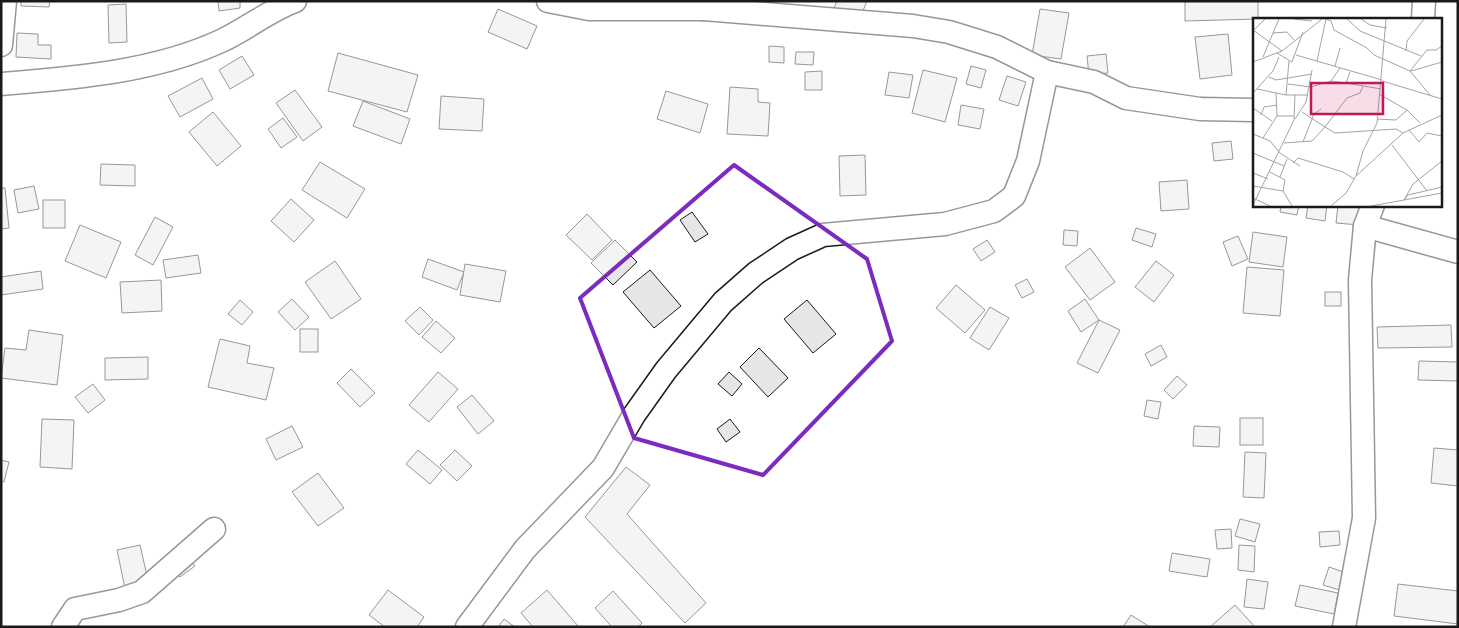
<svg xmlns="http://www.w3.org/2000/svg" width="1459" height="628" font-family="Montserrat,sans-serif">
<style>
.building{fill:#e6e6e6;stroke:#1a1a1a}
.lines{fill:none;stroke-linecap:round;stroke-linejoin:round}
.street-casing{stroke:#1a1a1a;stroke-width:25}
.street{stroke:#fff;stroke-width:22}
.marked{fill:none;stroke:#7b2cbf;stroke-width:4;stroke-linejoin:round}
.inset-road{fill:none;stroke:#a3a3a3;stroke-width:1}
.view{fill:#c2185b;fill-opacity:0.15;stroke:#c2185b;stroke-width:2.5}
.inset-edge{fill:none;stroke:#1a1a1a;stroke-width:2.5}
</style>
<rect width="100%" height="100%" fill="#fff"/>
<!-- building -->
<g class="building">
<path d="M 21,1 L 50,1 L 49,7 L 21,6 Z"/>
<path d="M 218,1 L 240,1 L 240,8 L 219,11 Z"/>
<path d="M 837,1 L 867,1 L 860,18 L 834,8 Z"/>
<path d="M 1185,1 L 1258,1 L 1258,19 L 1185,21 Z"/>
<path d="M 126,4 L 127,42 L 109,43 L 108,5 Z"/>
<path d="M 498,9 L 537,26 L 527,49 L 488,32 Z"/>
<path d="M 1040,9 L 1069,13 L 1061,59 L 1032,55 Z"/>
<path d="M 17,33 L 38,34 L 38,45 L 51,45 L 51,59 L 16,57 Z"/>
<path d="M 1228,34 L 1232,75 L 1200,79 L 1195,37 Z"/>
<path d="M 769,46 L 784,47 L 784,63 L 769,62 Z"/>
<path d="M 796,52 L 814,52 L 813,65 L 795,64 Z"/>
<path d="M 338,53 L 418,75 L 407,112 L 328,91 Z"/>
<path d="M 1106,54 L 1108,73 L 1089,75 L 1087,56 Z"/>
<path d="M 242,56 L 254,75 L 230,89 L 219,70 Z"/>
<path d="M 971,66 L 986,70 L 981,88 L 966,84 Z"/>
<path d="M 923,70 L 957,78 L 945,122 L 912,113 Z"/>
<path d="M 822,71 L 822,90 L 805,90 L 805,72 Z"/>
<path d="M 889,72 L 913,75 L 909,98 L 885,95 Z"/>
<path d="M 1007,76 L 1026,82 L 1018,106 L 999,100 Z"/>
<path d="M 202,78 L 213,99 L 180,117 L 168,96 Z"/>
<path d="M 730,87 L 758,89 L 758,102 L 770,103 L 768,136 L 727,134 Z"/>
<path d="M 295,90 L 322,127 L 303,141 L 276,103 Z"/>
<path d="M 666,91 L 708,104 L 700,133 L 657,119 Z"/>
<path d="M 441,96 L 484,99 L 482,131 L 439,129 Z"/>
<path d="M 363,101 L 410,119 L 401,144 L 353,126 Z"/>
<path d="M 961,105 L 984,109 L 980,129 L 958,125 Z"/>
<path d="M 213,112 L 241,146 L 217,166 L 189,132 Z"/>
<path d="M 283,118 L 297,137 L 281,148 L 268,129 Z"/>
<path d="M 1231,141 L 1233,159 L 1214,161 L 1212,143 Z"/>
<path d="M 865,155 L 866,195 L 840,196 L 839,156 Z"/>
<path d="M 320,162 L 365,189 L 347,218 L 302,190 Z"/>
<path d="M 101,164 L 135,165 L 135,186 L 100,185 Z"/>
<path d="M 1187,180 L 1189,209 L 1161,211 L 1159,182 Z"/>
<path d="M 34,186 L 39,209 L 18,213 L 14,190 Z"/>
<path d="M 1,188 L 5,188 L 9,228 L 1,229 Z"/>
<path d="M 291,199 L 314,220 L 294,242 L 271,221 Z"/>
<rect x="43" y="200" width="22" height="28"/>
<path d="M 1281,205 L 1299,205 L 1297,215 L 1280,212 Z"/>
<path d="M 1308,205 L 1327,205 L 1325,221 L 1306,218 Z"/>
<path d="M 1338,205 L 1361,205 L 1359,225 L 1336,223 Z"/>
<path d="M 692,212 L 708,234 L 695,242 L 680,220 Z"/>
<path d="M 587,214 L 612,240 L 592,260 L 566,235 Z"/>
<path d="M 155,217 L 173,227 L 153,265 L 135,255 Z"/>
<path d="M 80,225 L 121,242 L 106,278 L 65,261 Z"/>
<path d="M 1136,228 L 1156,234 L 1152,247 L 1132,240 Z"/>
<path d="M 1064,230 L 1078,231 L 1077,246 L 1063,245 Z"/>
<path d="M 1253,232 L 1287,237 L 1283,267 L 1249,262 Z"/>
<path d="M 1238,236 L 1248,259 L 1232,266 L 1223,242 Z"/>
<path d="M 615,240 L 637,262 L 613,285 L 591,263 Z"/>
<path d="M 987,240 L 995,252 L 981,261 L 973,249 Z"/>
<path d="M 1090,248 L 1115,282 L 1090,300 L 1065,267 Z"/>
<path d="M 198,255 L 201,273 L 166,278 L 163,260 Z"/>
<path d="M 428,259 L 464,272 L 457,290 L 422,277 Z"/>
<path d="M 335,261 L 361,299 L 331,319 L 305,282 Z"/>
<path d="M 1156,261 L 1174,275 L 1154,302 L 1135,287 Z"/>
<path d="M 465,264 L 506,271 L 500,302 L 460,295 Z"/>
<path d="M 1247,267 L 1284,270 L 1280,316 L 1243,313 Z"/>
<path d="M 650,270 L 681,306 L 654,328 L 623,292 Z"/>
<path d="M 41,271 L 43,289 L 1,295 L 1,277 Z"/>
<path d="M 1027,279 L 1034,292 L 1022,298 L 1015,285 Z"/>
<path d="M 161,280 L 162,311 L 122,313 L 120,282 Z"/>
<path d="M 956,285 L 985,310 L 965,333 L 936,308 Z"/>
<rect x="1325" y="292" width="16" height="14"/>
<path d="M 292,299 L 309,317 L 295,330 L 278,312 Z"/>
<path d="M 1085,299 L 1099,320 L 1081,332 L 1068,311 Z"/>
<path d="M 240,300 L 253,312 L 242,325 L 228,314 Z"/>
<path d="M 807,300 L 836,334 L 813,353 L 784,319 Z"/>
<path d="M 420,307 L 433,320 L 419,335 L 405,321 Z"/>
<path d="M 990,307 L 1009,318 L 989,350 L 970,338 Z"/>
<path d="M 1099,320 L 1120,330 L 1098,373 L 1077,363 Z"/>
<path d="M 436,321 L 455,338 L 441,353 L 422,337 Z"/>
<path d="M 1451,325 L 1452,347 L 1378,348 L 1377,327 Z"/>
<rect x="300" y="329" width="18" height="23"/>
<path d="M 29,330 L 63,335 L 57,385 L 1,378 L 5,348 L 26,350 Z"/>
<path d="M 220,339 L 250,346 L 247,363 L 274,368 L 266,400 L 208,387 Z"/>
<path d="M 1161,345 L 1167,357 L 1151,366 L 1145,354 Z"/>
<path d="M 759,348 L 788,378 L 768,397 L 740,367 Z"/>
<path d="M 148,357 L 148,379 L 105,380 L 105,358 Z"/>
<path d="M 1419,361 L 1458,362 L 1458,381 L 1418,380 Z"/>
<path d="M 351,369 L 375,393 L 360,407 L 337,383 Z"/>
<path d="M 438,372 L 458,389 L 429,422 L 409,405 Z"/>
<path d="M 729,372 L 742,384 L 732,396 L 718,384 Z"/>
<path d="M 1177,376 L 1187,385 L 1173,399 L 1164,390 Z"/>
<path d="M 93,384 L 105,400 L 88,413 L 75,397 Z"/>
<path d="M 472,395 L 494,421 L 478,434 L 457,407 Z"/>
<path d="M 1147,400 L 1161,402 L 1158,419 L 1144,416 Z"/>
<rect x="1240" y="418" width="23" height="27"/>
<path d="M 42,419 L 74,420 L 72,469 L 40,467 Z"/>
<path d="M 730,419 L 740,432 L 726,442 L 717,429 Z"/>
<path d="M 292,426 L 303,447 L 276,460 L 266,439 Z"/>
<path d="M 1194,426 L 1220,427 L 1219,447 L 1193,446 Z"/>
<path d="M 1434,448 L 1458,450 L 1458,486 L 1431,483 Z"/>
<path d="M 418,450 L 442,470 L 430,484 L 406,464 Z"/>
<path d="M 455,450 L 472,466 L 457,481 L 440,465 Z"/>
<path d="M 1245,452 L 1266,453 L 1264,498 L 1243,497 Z"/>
<path d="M 1,460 L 9,462 L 4,482 L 1,481 Z"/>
<path d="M 626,467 L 650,485 L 627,514 L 706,603 L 685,623 L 585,517 Z"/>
<path d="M 318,473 L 344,508 L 318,526 L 292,492 Z"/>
<path d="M 1240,519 L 1260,524 L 1255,542 L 1235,536 Z"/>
<path d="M 1231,529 L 1232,548 L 1217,549 L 1215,530 Z"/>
<path d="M 1339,531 L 1340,545 L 1320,547 L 1319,532 Z"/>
<path d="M 140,545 L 151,593 L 127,598 L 117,550 Z"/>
<path d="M 1239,545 L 1255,546 L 1254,572 L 1238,570 Z"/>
<path d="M 183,551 L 195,566 L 180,577 L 169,562 Z"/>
<path d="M 1172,553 L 1210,559 L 1207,577 L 1169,571 Z"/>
<path d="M 1329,567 L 1352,575 L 1346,592 L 1323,585 Z"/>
<path d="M 1247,579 L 1268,582 L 1264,609 L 1244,607 Z"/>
<path d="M 1398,584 L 1458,591 L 1458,624 L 1394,616 Z"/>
<path d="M 1300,585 L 1338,593 L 1334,614 L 1295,606 Z"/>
<path d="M 388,590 L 424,617 L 417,627 L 385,627 L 369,615 Z"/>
<path d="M 547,590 L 578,626 L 577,627 L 533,627 L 521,613 Z"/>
<path d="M 613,591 L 642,623 L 638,627 L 612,627 L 595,608 Z"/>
<path d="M 1235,605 L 1255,627 L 1210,627 Z"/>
<path d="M 1131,615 L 1150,627 L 1123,627 Z"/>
<path d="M 504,619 L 515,627 L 498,627 Z"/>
</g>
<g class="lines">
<defs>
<g id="street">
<path d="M 548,1 L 589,9 L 704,9 L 707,1"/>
<path d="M 704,9 L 913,26 L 949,32 L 997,47 L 1047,72 L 1094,82 L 1126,98 L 1200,109 L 1254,110"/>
<path d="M 1423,19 L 1424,1"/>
<path d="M 1,45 L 5,1"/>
<path d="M 1,84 C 74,78 154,72 221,41 C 247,29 268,11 295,1"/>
<path d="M 1365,226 L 1458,252"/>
<path d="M 63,627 L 75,609 L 119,600 L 142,592 L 214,529"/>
<path d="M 467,627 L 525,549 L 603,468 L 634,415 L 666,370 L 723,302 L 756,273 L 792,249 L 823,235 L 945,224 L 994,211 L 1014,196 L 1028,161 L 1047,72"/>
<path d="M 1344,627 L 1364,518 L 1360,280 L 1365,226 L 1373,205"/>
</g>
</defs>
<!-- street casing -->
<use href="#street" class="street-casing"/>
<!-- street -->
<use href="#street" class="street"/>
</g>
<!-- marked area -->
<path d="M0 0H1459V628H0ZM 734,165 L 867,259 L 892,341 L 763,475 L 634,438 L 580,298 Z" fill="#fff" fill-opacity=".55" fill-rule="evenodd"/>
<path class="marked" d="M 734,165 L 867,259 L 892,341 L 763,475 L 634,438 L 580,298 Z"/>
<!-- overview -->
<g transform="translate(1253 18)">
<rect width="189" height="189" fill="#fff"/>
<path class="inset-road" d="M 41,1 L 59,3M 73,1 L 78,3 L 81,12 L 114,30 L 121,37 L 157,53 L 177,77M 94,1 L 107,13 L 168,38M 108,1 L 117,7 L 134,10M 0,12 L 29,33M 0,13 L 12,1M 20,15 L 26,1M 153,33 L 154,23 L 171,1M 24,35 L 39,44 L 50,14M 43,37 L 129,62M 10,39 L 20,15 L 34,14 L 41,22M 64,43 L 73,1M 0,44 L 29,33 L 69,1M 82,48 L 87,30M 157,53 L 174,32 L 183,32 L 189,28M 158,53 L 189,44M 16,59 L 23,62 L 59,56M 78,63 L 87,50M 129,63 L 189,81M 93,65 L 128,71M 35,66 L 58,69 L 78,63 L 93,65 L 97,54M 4,71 L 33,77 L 55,77M 0,75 L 20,53 L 26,39M 23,75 L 24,98M 126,76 L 154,92 L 167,105M 33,77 L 36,43M 0,90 L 19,103M 49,94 L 72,109 L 94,80 L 107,75 L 110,68M 8,97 L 11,89 L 24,87M 42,101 L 53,84 L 59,52M 124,101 L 143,102 L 154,92M 156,112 L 166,124 L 174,115 L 189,118M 0,116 L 17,123 L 27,135 L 47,148M 10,120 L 24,98 L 41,98M 50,124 L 61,96 L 68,91M 31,125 L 59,123 L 72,109 L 82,115 L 143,111 L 150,115M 139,127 L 174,173M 0,135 L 31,148M 189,143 L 160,166 L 151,182 L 189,175M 40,145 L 45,140 L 90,154 L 101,161M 17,154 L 32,162 L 30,173M 0,155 L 15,161M 103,158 L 110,133 L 124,105 L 133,1M 27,159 L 34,141M 0,168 L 30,173 L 39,188M 0,180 L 17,188M 0,187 L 41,102 L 42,77M 78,188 L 93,175 L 103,158 L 150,115 L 189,97M 118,188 L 151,182 L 155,177 L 189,169"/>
<path class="view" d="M 58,65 L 130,65 L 130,96 L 58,96 Z"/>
<rect width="189" height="189" class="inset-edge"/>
</g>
<!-- border -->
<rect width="1459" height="628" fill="none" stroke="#1a1a1a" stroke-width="5"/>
</svg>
